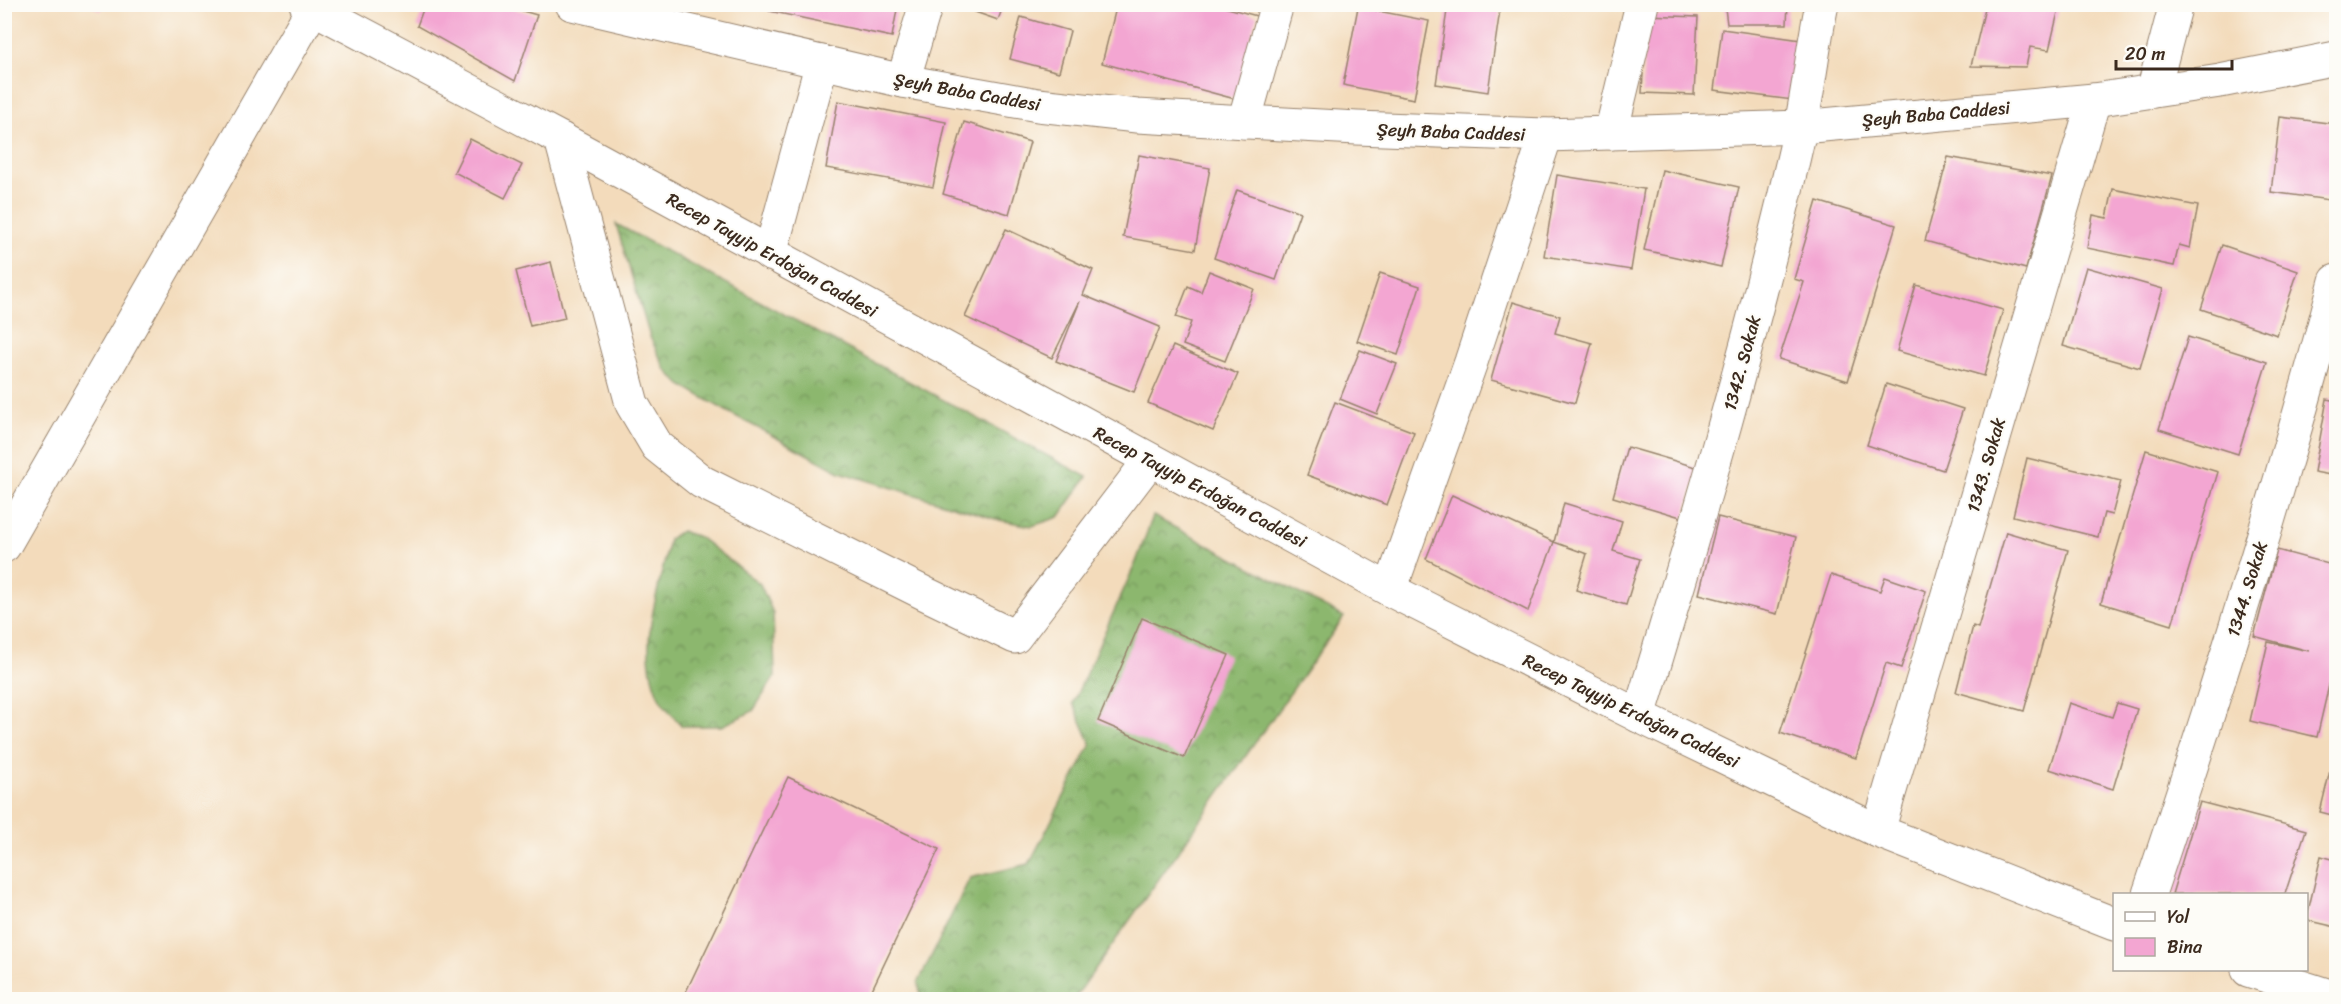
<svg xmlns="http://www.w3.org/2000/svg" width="2341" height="1004" font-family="Sriracha,sans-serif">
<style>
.forest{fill:url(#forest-crowns);stroke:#647046;stroke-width:1.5}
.building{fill:#f3a6d2}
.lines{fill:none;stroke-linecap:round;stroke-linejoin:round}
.minor-casing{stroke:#97826c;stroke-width:35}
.minor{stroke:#fff;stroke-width:33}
.labels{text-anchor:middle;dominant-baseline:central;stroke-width:4.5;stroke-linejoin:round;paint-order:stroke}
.street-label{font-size:18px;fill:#3b2a1e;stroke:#fdfcf7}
</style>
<defs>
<pattern id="forest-crowns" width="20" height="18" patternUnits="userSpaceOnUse" patternTransform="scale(1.5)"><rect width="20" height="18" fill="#8cb76e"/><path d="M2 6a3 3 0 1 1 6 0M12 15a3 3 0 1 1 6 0" fill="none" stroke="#74955a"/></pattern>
</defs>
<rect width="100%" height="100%" fill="#fdfcf7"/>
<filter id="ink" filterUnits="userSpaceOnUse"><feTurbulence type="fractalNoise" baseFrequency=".0167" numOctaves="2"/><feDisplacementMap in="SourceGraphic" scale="12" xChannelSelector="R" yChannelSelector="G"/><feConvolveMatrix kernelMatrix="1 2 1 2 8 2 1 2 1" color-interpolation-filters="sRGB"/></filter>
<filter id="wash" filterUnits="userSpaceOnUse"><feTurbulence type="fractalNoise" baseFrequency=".008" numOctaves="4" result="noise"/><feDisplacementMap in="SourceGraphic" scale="24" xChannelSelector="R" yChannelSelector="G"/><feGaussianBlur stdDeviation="1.35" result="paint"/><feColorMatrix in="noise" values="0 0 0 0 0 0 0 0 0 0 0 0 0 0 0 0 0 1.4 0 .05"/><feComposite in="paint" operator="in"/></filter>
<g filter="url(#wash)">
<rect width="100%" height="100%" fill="#f3dbbb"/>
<!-- forest -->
<g class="forest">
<path d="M 616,224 L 1087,477 L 1059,517 L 1032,526 L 999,520 L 840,472 L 728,412 L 681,385 L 666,370 L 650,337 Z"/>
<path d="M 1153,516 L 1344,617 L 1074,999 L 922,999 L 918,983 L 970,878 L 1029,864 L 1091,744 L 1073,703 L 1136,562 Z"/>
<path d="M 681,531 L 699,537 L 760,584 L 773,613 L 775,676 L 753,711 L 722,726 L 682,726 C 674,717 664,707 659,697 C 635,645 660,592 669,539 Z"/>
</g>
<g id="blocks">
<!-- building -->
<g class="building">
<path d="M 88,4 L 104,4 L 101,11 Z"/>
<path d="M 425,4 L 498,4 L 537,15 L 515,81 L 417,26 Z"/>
<path d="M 770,4 L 898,4 L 892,37 L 769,11 Z"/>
<path d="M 952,4 L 1004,4 L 998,20 Z"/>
<path d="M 1117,4 L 1213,4 L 1257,16 L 1235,99 L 1102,63 Z"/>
<path d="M 1448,4 L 1500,10 L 1488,92 L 1436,84 Z"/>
<path d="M 1690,4 L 1788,4 L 1787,24 L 1727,24 L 1725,8 L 1690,7 Z"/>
<path d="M 1986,4 L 2060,4 L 2049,50 L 2030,47 L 2026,67 L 1971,66 Z"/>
<path d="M 1358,7 L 1429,21 L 1414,99 L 1343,85 Z"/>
<path d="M 1646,15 L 1698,17 L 1694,95 L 1642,93 Z"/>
<path d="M 1021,17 L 1070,31 L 1059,72 L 1010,59 Z"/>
<path d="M 1722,29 L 1801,40 L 1793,100 L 1714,90 Z"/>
<path d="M 838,101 L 946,122 L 933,187 L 826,168 Z"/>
<path d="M 2280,117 L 2336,124 L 2336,201 L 2271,192 Z"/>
<path d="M 964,122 L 1030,142 L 1009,214 L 943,194 Z"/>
<path d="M 470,139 L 522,165 L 505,198 L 454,172 Z"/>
<path d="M 1139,155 L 1210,168 L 1195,250 L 1123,237 Z"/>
<path d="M 1948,157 L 2052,176 L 2026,269 L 1925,241 Z"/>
<path d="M 1662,170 L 1739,187 L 1721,267 L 1644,250 Z"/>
<path d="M 1557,175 L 1644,189 L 1631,270 L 1544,256 Z"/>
<path d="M 2113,189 L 2198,206 L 2190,248 L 2179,245 L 2174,266 L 2087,248 L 2093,215 L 2107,218 Z"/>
<path d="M 1237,190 L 1300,212 L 1276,280 L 1214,258 Z"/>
<path d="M 1817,201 L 1896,225 L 1848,381 L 1779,359 L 1804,282 L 1794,279 Z"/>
<path d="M 1006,229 L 1093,270 L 1083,295 L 1160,327 L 1134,392 L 1056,361 L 1080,301 L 1052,358 L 965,317 Z"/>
<path d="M 2222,245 L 2298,271 L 2277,335 L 2201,309 Z"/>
<path d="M 551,262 L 565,318 L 530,326 L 516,271 Z"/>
<path d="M 2086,267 L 2163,289 L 2140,368 L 2063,346 Z"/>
<path d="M 1209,271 L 1254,289 L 1225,361 L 1183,345 L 1191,322 L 1176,317 L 1188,286 L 1201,292 Z"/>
<path d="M 1380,273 L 1420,286 L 1398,355 L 1357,341 Z"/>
<path d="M 1916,285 L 2003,310 L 1984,376 L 1897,351 Z"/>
<path d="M 1513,302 L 1560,316 L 1555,333 L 1592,343 L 1575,403 L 1491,380 Z"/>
<path d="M 2188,337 L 2267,362 L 2238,454 L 2159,429 Z"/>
<path d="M 1173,346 L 1238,374 L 1213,431 L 1148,403 Z"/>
<path d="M 1360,350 L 1397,364 L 1377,414 L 1340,399 Z"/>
<path d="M 1886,384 L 1963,409 L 1943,470 L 1867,445 Z"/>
<path d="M 2327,399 L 2336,401 L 2336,476 L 2314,472 Z"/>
<path d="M 1335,402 L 1414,432 L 1387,505 L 1307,475 Z"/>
<path d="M 1627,447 L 1699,468 L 1684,518 L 1613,497 Z"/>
<path d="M 2146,450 L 2218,472 L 2172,625 L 2101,603 Z"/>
<path d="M 2027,458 L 2121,481 L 2112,515 L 2104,513 L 2098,537 L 2013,516 Z"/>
<path d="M 1452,495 L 1554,542 L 1528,611 L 1426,559 Z"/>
<path d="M 1564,503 L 1622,521 L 1613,551 L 1640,559 L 1626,605 L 1576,590 L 1587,554 L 1554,542 Z"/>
<path d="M 1718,517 L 1796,537 L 1777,614 L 1699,594 Z"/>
<path d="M 2006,532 L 2068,550 L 2024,711 L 1956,692 L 1973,626 L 1978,628 Z"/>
<path d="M 2277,550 L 2336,566 L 2336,655 L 2317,737 L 2250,721 L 2268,642 L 2309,651 L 2254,636 Z"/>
<path d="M 1831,575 L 1880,591 L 1885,577 L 1926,591 L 1901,668 L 1886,663 L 1856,758 L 1780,733 Z"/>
<path d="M 1142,618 L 1229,655 L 1184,758 L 1098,721 Z"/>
<path d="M 2069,703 L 2112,717 L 2117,703 L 2137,709 L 2113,789 L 2049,769 Z"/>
<path d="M 2336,746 L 2336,816 L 2320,812 Z"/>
<path d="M 788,777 L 939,849 L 867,1000 L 682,1000 Z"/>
<path d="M 2200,802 L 2306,830 L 2285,894 L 2172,894 Z"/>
<path d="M 2321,856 L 2336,860 L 2336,927 L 2306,920 Z"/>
</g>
</g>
</g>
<g filter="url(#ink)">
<use href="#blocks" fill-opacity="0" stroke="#97826c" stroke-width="1.5"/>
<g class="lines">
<defs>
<g id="minor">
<path d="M 306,4 L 561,139 L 1390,590 L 1639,716 L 1878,831 L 2114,924"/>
<path d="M 572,4 L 903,81 L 1038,105 L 1137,116 L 1357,128 L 1546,135 L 1801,127 L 2094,100 L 2220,81 L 2336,58"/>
<path d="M 903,81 L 926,4"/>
<path d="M 2153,91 L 2176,4"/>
<path d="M 1244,122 L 1277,4"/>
<path d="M 1611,133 L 1642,4"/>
<path d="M 561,139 L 632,404 L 657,446 L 702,482 L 924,593 L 1015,637 L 1150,460"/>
<path d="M 770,254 L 822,62"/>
<path d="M 4,546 L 313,8"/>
<path d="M 1390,590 L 1471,362 L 1546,135"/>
<path d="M 1639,716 C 1698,522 1755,328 1800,130 C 1809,88 1813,46 1822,4"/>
<path d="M 1878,831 L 2094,100"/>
<path d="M 2149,894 C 2217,692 2281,488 2336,281"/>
<path d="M 2248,970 L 2336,998"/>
</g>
</defs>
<!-- minor casing -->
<use href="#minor" class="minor-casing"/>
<!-- minor -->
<use href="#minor" class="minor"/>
</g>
</g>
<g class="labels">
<!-- street labels -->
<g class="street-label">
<text transform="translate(967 92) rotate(10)">Şeyh Baba Caddesi</text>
<text transform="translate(1936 114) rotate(-5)">Şeyh Baba Caddesi</text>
<text transform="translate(1451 132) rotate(2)">Şeyh Baba Caddesi</text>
<text transform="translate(772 255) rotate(29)">Recep Tayyip Erdoğan Caddesi</text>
<text transform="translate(1742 363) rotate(-75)">1342. Sokak</text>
<text transform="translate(1986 465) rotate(-74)">1343. Sokak</text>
<text transform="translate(1200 487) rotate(28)">Recep Tayyip Erdoğan Caddesi</text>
<text transform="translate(2247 589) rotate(-73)">1344. Sokak</text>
<text transform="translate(1631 711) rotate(26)">Recep Tayyip Erdoğan Caddesi</text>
</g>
</g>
<!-- margin -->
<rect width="2341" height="1004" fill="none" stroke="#fdfcf7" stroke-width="24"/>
<!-- legend -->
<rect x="2113" y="893" width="195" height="78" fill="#fdfcf7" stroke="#afa8a0" stroke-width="1.5"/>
<rect x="2125" y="912" width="30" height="9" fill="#ffffff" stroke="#afa8a0" stroke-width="1.5"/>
<text x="2167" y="923" font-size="18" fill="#3b2a1e">Yol</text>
<rect x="2125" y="938" width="30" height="18" fill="#f3a6d2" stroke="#afa8a0" stroke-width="1.5"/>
<text x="2167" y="953" font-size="18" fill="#3b2a1e">Bina</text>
<!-- scale -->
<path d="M2116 60v9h116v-9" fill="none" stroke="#3b2a1e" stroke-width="3"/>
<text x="2125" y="60" font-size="18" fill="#3b2a1e" stroke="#fdfcf7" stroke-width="4.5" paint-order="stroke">20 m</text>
</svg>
